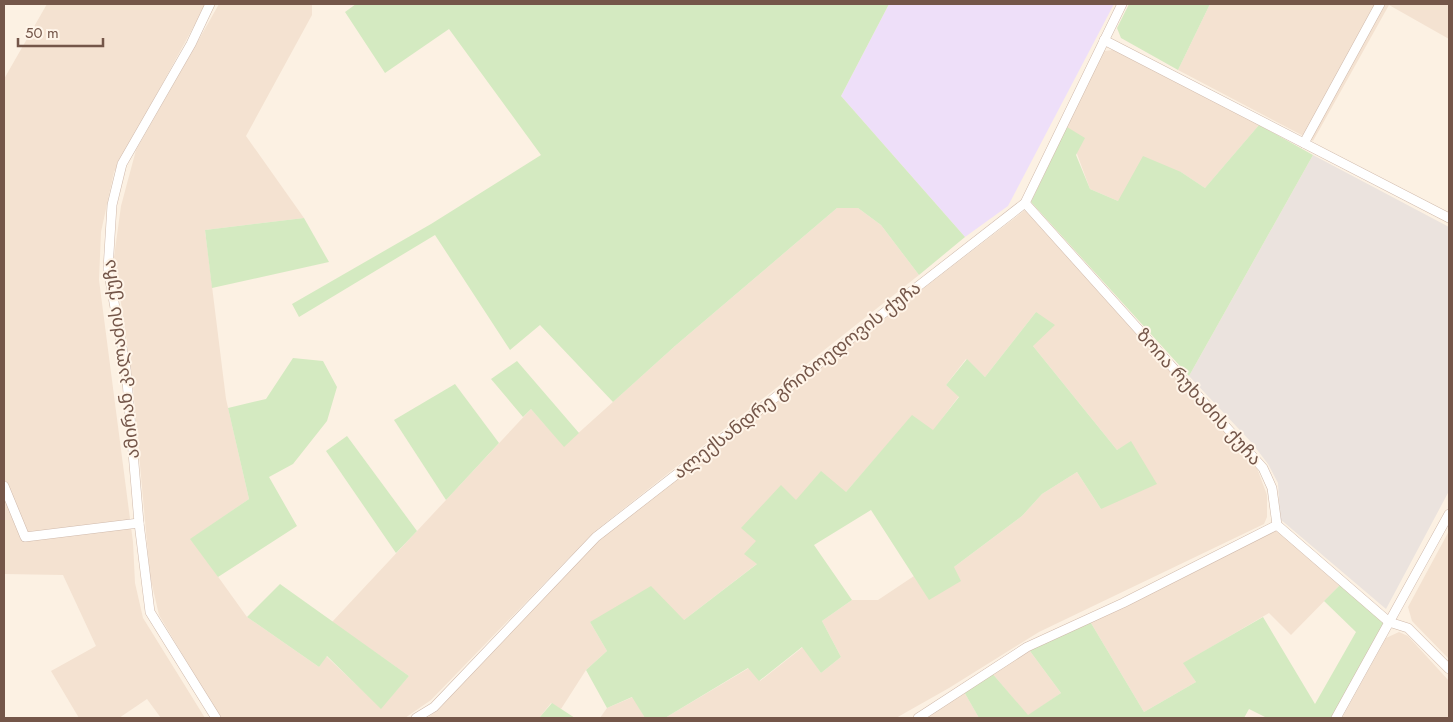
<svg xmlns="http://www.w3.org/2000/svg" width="1453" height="722" font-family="Jost,'Noto Sans Georgian',sans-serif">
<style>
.residential{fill:#f4e2d1}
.industrial{fill:#ebe3de}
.education{fill:#eedff9}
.green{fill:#d4eac1}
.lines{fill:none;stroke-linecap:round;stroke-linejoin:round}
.street-casing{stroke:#d0baac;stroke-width:10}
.street{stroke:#fff;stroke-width:9}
.labels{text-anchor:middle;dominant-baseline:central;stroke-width:4;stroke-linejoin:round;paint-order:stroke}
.street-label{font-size:18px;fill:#745649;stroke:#fff5e9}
</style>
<rect width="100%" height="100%" fill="#fcf1e3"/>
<!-- residential -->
<g class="residential">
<path d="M 47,4 L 206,4 L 114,172 L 101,232 L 99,280 L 133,542 L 135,583 L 143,618 L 205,718 L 161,718 L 147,699 L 119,718 L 79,718 L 51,671 L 96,646 L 63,575 L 4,574 L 4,79 Z"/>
<path d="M 219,4 L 312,4 L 312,15 L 246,136 L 304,218 L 205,230 L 226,399 L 249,499 L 191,539 L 247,617 L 319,667 L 326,656 L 381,708 L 409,676 L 332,622 L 531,409 L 564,446 L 675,346 L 837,208 L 858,208 L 881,225 L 919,275 L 594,532 L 431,700 L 405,718 L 220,718 L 159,615 L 150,576 L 132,376 L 114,257 L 121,206 L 136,150 Z"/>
<path d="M 1210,4 L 1449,4 L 1449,39 L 1389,5 L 1313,141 L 1178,70 Z"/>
<path d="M 1113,50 L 1259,125 L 1205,188 L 1181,172 L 1118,201 L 1090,189 L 1067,127 L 1104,51 Z"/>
<path d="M 1025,210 L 1257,468 L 1267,495 L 1267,517 L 1264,524 L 1039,632 L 949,688 L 896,718 L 665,718 L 749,668 L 760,681 L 803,647 L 821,673 L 841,657 L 822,621 L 852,600 L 878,600 L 914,576 L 929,599 L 954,567 L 1022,516 L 1042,494 L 1077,472 L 1101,509 L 1131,442 L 1117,450 L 1033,346 L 1036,312 L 985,377 L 966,359 L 946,385 L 959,396 L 933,431 L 912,416 L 846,492 L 795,501 L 781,486 L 756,541 L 758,563 L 684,620 L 590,622 L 607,651 L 586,670 L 561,709 L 551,703 L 539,718 L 427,718 L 439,709 L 568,569 L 615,527 Z"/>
<path d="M 1277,525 L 1343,582 L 1291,635 L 1269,613 L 1184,663 L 1196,682 L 1144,712 L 1088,618 Z"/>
<path d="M 1449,531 L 1449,659 L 1412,621 L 1408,607 Z"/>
<path d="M 1399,632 L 1408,636 L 1449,681 L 1449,718 L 1342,718 L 1386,638 Z"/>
<path d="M 1027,647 L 1061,693 L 1028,716 L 991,672 Z"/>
<path d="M 963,690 L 979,718 L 918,718 Z"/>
<path d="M 633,697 L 645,718 L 600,718 L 607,708 Z"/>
</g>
<!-- industrial -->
<path class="industrial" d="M 1313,155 L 1449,227 L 1449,491 L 1386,609 L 1280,519 L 1278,483 L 1268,464 L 1252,443 L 1189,376 Z"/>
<!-- education -->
<path class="education" d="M 889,4 L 1114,4 L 1008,206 L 965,237 L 841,96 Z"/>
<!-- green -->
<g class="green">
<path d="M 356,4 L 889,4 L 841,96 L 965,237 L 919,275 L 881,225 L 858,208 L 837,208 L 675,346 L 613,402 L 540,325 L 510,350 L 435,235 L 299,317 L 292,304 L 431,224 L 541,155 L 449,29 L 385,73 L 345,12 Z"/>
<path d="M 1129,4 L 1210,4 L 1178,70 L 1121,38 L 1117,28 Z"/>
<path d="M 1259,125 L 1313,155 L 1189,376 L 1031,202 L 1067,127 L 1085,138 L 1076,155 L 1090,189 L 1118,201 L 1143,156 L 1181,172 L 1205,188 Z"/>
<path d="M 304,218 L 329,262 L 212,288 L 205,230 Z"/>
<path d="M 1036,312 L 1055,325 L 1033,346 L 1117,450 L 1131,441 L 1157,484 L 1101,509 L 1077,472 L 1042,494 L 1022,516 L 954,567 L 961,581 L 929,600 L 871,510 L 814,545 L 852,600 L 822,621 L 841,657 L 821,673 L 802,647 L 759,681 L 748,668 L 665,718 L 645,718 L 632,697 L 607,708 L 586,670 L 607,651 L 590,622 L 651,586 L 684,620 L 757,564 L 744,554 L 756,541 L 741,528 L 781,485 L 796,500 L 821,471 L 846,492 L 912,415 L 933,430 L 959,397 L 946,385 L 967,359 L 985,377 Z"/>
<path d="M 293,358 L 323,361 L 337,387 L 327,421 L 293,464 L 269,477 L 297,526 L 218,577 L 190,539 L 249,499 L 228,408 L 266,399 Z"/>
<path d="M 517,361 L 579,433 L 564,447 L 531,409 L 523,417 L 491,379 Z"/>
<path d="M 455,384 L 499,443 L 446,500 L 394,420 Z"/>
<path d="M 347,436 L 417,531 L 396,553 L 326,451 Z"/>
<path d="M 1343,582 L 1389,622 L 1336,718 L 1267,718 L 1249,709 L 1244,718 L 979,718 L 963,690 L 991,672 L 1028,715 L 1061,693 L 1027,647 L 1088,618 L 1144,712 L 1196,682 L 1183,663 L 1263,617 L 1315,704 L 1356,632 L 1324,601 Z"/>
<path d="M 280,584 L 409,676 L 381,709 L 327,656 L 319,667 L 247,617 Z"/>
<path d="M 552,703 L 575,718 L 539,718 Z"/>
</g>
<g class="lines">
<defs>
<g id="street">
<path d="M 210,4 L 191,44 L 122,164 L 112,205 L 108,269 L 126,369 L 139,523 L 150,612 L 216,718"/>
<path d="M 1104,40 L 1449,218"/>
<path d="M 1304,143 L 1380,4"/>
<path d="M 1025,203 L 1263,468 L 1272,488 L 1277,525 L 1389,622 L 1408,628 L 1449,669"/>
<path d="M 4,486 L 25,537 L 139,523"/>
<path d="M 416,718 L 434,707 L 596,537 L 1025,203 L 1122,4"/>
<path d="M 918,718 L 1027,647 L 1123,603 L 1277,525"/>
<path d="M 1336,718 L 1449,514"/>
</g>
</defs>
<!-- street casing -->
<use href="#street" class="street-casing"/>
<!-- street -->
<use href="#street" class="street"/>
</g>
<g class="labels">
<!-- street labels -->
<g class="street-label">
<text transform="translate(121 359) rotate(-97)">ამირან კალაძის ქუჩა</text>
<text transform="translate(797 380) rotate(-38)">ალექსანდრე გრიბოედოვის ქუჩა</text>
<text transform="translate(1199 397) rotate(48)">ზოია რუხაძის ქუჩა</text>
</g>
</g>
<!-- border -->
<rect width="1453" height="722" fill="none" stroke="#745649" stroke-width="10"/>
<!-- scale -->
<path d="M18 38v8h85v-8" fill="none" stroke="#745649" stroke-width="2.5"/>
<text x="25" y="38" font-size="15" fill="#745649" stroke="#fff5e9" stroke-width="4" paint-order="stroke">50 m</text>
</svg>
